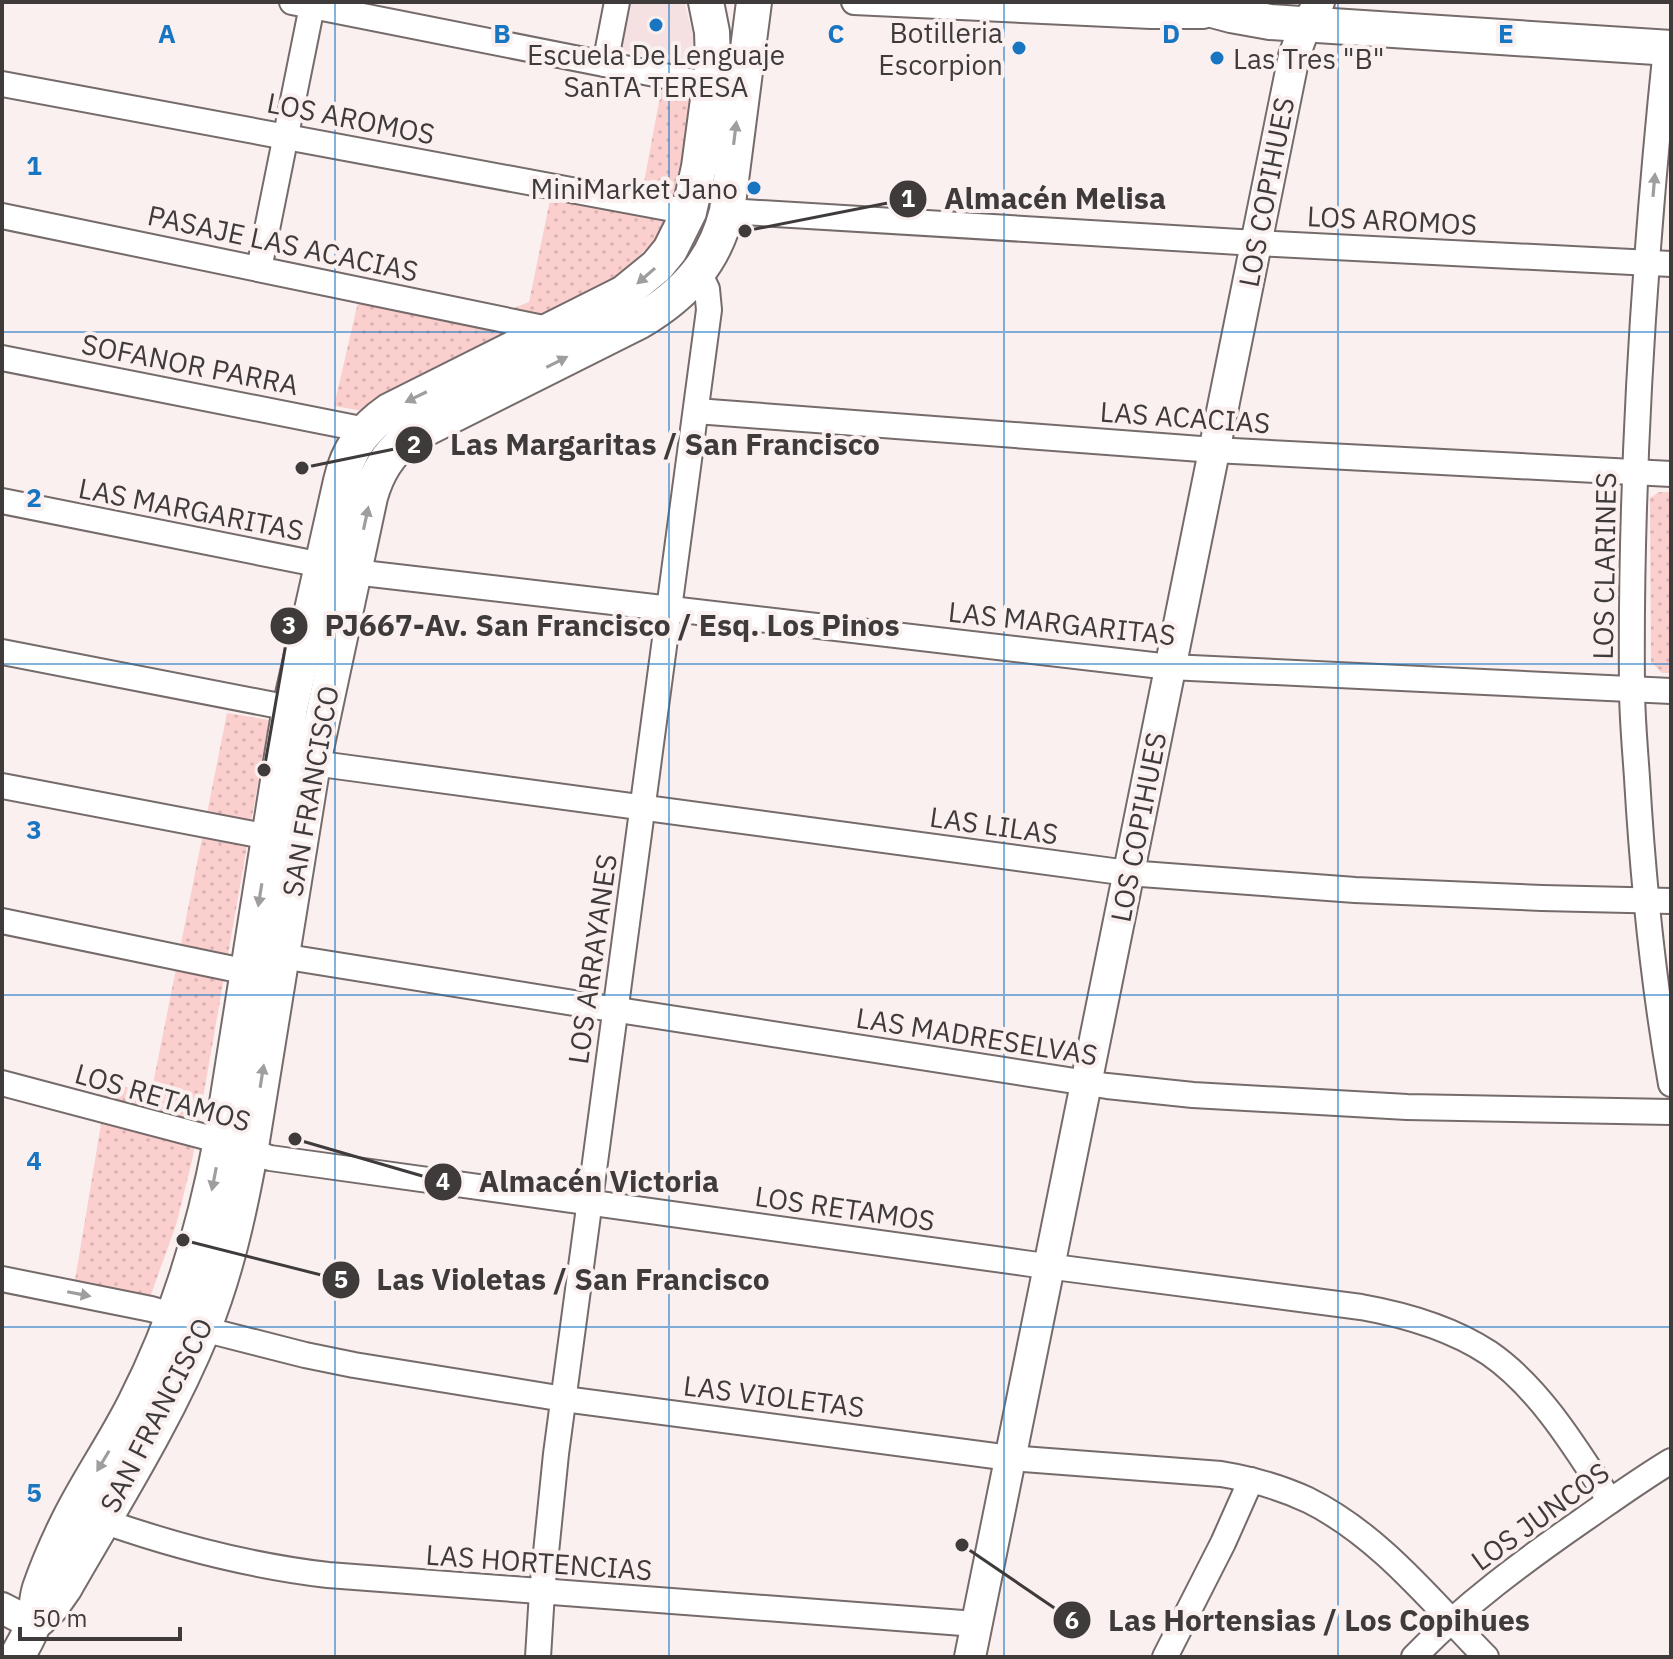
<svg xmlns="http://www.w3.org/2000/svg" width="1673" height="1659" font-family="'IBM Plex Sans',sans-serif">
<style>
.built{fill:#f5e1e1}
.grass{fill:url(#grass-dots)}
.lines{fill:none;stroke-linecap:round;stroke-linejoin:round}
.minor-casing{stroke:#746b6a;stroke-width:28}
.tertiary-casing{stroke:#746b6a;stroke-width:34}
.secondary-casing{stroke:#746b6a;stroke-width:38}
.minor{stroke:#fff;stroke-width:24}
.tertiary{stroke:#fff;stroke-width:30}
.secondary{stroke:#fff;stroke-width:34}
.oneway{fill:#9f9d9d}
.grid{fill:none;stroke:#1775c1;stroke-width:2;stroke-opacity:0.55}
.poi-dot{fill:#1775c1;stroke:#fbf0f0;stroke-width:3}
.labels{text-anchor:middle;dominant-baseline:central;stroke-width:8;stroke-linejoin:round;paint-order:stroke}
.poi-label{font-size:28px;fill:#3f3b3b;stroke:#fbf0f0;text-anchor:end}
.street-label{font-size:28px;fill:#3f3b3b;stroke:#fbf0f0}
.grid-label{font-size:26px;text-anchor:middle;font-weight:bold;fill:#1775c1;stroke:#fbf0f0;stroke-width:8;stroke-linejoin:round;paint-order:stroke}
.leader{fill:none;stroke:#3f3b3b;stroke-width:3}
.callout-dot{fill:#3f3b3b;stroke:#fbf0f0;stroke-width:3}
.mark-label{font-size:24px;text-anchor:middle;font-weight:bold;fill:#fff}
.callout-label{font-size:30px;text-anchor:middle;font-weight:bold;fill:#3f3b3b;stroke:#fbf0f0;stroke-width:8;stroke-linejoin:round;paint-order:stroke}
</style>
<defs>
<pattern id="grass-dots" width="8" height="8" patternUnits="userSpaceOnUse" patternTransform="scale(2)"><rect width="8" height="8" fill="#fbcfce"/><path d="M2 2h.1M6 6h.1" fill="none" stroke="#d8b3b2" stroke-width="1.8" stroke-linecap="round"/></pattern>
</defs>
<rect width="100%" height="100%" fill="#fbf0f0"/>
<!-- built -->
<path class="built" d="M 626,2 L 684,2 L 697,49 L 688,66 L 618,49 Z"/>
<!-- grass -->
<g class="grass">
<path d="M 661,91 L 691,93 L 684,188 L 665,230 L 617,278 L 369,412 L 334,406 L 358,302 L 482,321 L 529,302 L 550,200 L 638,214 Z"/>
<path d="M 1659,492 L 1671,492 L 1671,673 L 1662,673 L 1651,662 L 1650,498 Z"/>
<path d="M 227,713 L 269,720 L 192,1161 L 176,1225 L 149,1300 L 74,1286 L 108,1082 L 151,1094 Z"/>
</g>
<g class="lines">
<defs>
<g id="minor">
<path d="M 292,2 L 710,85"/>
<path d="M 854,2 L 1151,16 L 1203,16"/>
<path d="M 1666,48 C 1644,260 1630,474 1632,687 C 1632,717 1635,748 1637,778 C 1643,880 1653,982 1671,1084"/>
<path d="M 605,64 L 617,2"/>
<path d="M 2,84 L 689,212"/>
<path d="M 727,211 L 1256,243 L 1671,264"/>
<path d="M 2,216 L 553,330"/>
<path d="M 259,269 L 312,6"/>
<path d="M 2,358 L 366,430"/>
<path d="M 696,411 L 1214,450 L 1671,474"/>
<path d="M 2,501 L 322,565"/>
<path d="M 354,572 L 1170,667 L 1671,691"/>
<path d="M 2,652 L 290,708"/>
<path d="M 313,763 L 1128,873 L 1355,890 L 1542,898 L 1671,901"/>
<path d="M 2,786 L 269,837"/>
<path d="M 2,921 L 248,972"/>
<path d="M 281,956 L 599,1007 L 1107,1086 L 1193,1095 L 1407,1107 L 1671,1112"/>
<path d="M 2,1083 L 221,1141 L 270,1158 L 1031,1264 L 1361,1307 C 1406,1315 1451,1328 1489,1353 C 1540,1388 1577,1450 1610,1501"/>
<path d="M 2,1279 L 151,1309 L 172,1315 L 203,1329 L 305,1355 L 354,1365 L 564,1399 L 1010,1458 L 1221,1474 C 1251,1479 1280,1487 1308,1500 C 1379,1535 1431,1601 1486,1657"/>
<path d="M 103,1521 C 177,1547 251,1566 328,1575 L 976,1624"/>
<path d="M 538,1657 L 542,1592 L 556,1454 L 709,310 L 707,289 L 699,272"/>
<path d="M 1165,1657 L 1223,1543 L 1251,1480"/>
<path d="M 1414,1657 C 1464,1605 1524,1561 1583,1520 C 1612,1500 1641,1479 1671,1461"/>
</g>
<g id="tertiary">
<path d="M 2,1608 L 33,1624"/>
<path d="M 970,1657 L 1294,56 L 1301,37 L 1319,2"/>
</g>
<g id="secondary">
<path d="M 1182,2 L 1231,15 L 1270,22 L 1671,48"/>
<path d="M 39,1619 L 51,1607 L 65,1587 C 113,1503 166,1420 203,1329 C 226,1272 239,1213 250,1153 L 313,763 L 370,497 C 377,472 388,454 409,437 L 640,321 C 685,294 714,263 727,211 L 754,2"/>
<path d="M 17,1657 C 22,1647 30,1635 33,1624 C 37,1612 36,1600 40,1588 C 48,1565 58,1542 69,1520 C 89,1480 115,1443 135,1403 C 177,1321 204,1231 221,1141 L 281,762 L 290,708 L 341,481 C 348,450 363,429 389,411 L 624,293 L 657,266 L 670,250 L 689,212 L 699,167 L 713,62 L 712,32 L 706,2"/>
</g>
</defs>
<!-- minor casing -->
<use href="#minor" class="minor-casing"/>
<!-- tertiary casing -->
<use href="#tertiary" class="tertiary-casing"/>
<!-- secondary casing -->
<use href="#secondary" class="secondary-casing"/>
<!-- minor -->
<use href="#minor" class="minor"/>
<!-- tertiary -->
<use href="#tertiary" class="tertiary"/>
<!-- secondary -->
<use href="#secondary" class="secondary"/>
</g>
<!-- one-way arrows -->
<defs><path id="oneway-solid" d="M-6-.8H1V-3.2L6.5 0L1 3.2V.8H-6Z" transform="scale(2)"/></defs>
<g class="oneway">
<use href="#oneway-solid" transform="translate(735 133) rotate(-83)"/>
<use href="#oneway-solid" transform="translate(1654 185) rotate(-85)"/>
<use href="#oneway-solid" transform="translate(646 276) rotate(139)"/>
<use href="#oneway-solid" transform="translate(557 362) rotate(-27)"/>
<use href="#oneway-solid" transform="translate(416 397) rotate(154)"/>
<use href="#oneway-solid" transform="translate(366 518) rotate(-78)"/>
<use href="#oneway-solid" transform="translate(260 895) rotate(99)"/>
<use href="#oneway-solid" transform="translate(262 1076) rotate(-81)"/>
<use href="#oneway-solid" transform="translate(214 1179) rotate(101)"/>
<use href="#oneway-solid" transform="translate(79 1294) rotate(11)"/>
<use href="#oneway-solid" transform="translate(103 1461) rotate(121)"/>
</g>
<!-- grid -->
<path class="grid" d="M 335,2 L 335,1657M 669,2 L 669,1657M 1004,2 L 1004,1657M 1338,2 L 1338,1657M 2,332 L 1671,332M 2,664 L 1671,664M 2,995 L 1671,995M 2,1327 L 1671,1327"/>
<!-- markers -->
<g class="poi-dot">
<circle cx="656" cy="25" r="8"/>
<circle cx="1019" cy="48" r="8"/>
<circle cx="1217" cy="58" r="8"/>
<circle cx="754" cy="188" r="8"/>
</g>
<g class="labels">
<!-- poi labels -->
<g class="poi-label">
<text x="1003" y="32">Botilleria<tspan x="1003" dy="32">Escorpion</tspan></text>
<text x="656" y="54" text-anchor="middle">Escuela De Lenguaje<tspan x="656" dy="32">SanTA TERESA</tspan></text>
<text x="1233" y="58" text-anchor="start">Las Tres "B"</text>
<text x="738" y="188">MiniMarket Jano</text>
</g>
<!-- street labels -->
<g class="street-label">
<text transform="translate(351 118) rotate(11)">LOS AROMOS</text>
<text transform="translate(1266 192) rotate(-79)">LOS COPIHUES</text>
<text transform="translate(1392 220) rotate(3)">LOS AROMOS</text>
<text transform="translate(283 243) rotate(12)">PASAJE LAS ACACIAS</text>
<text transform="translate(190 364) rotate(11)">SOFANOR PARRA</text>
<text transform="translate(1185 417) rotate(4)">LAS ACACIAS</text>
<text transform="translate(191 509) rotate(11)">LAS MARGARITAS</text>
<text transform="translate(1604 566) rotate(-89)">LOS CLARINES</text>
<text transform="translate(1062 623) rotate(6)">LAS MARGARITAS</text>
<text transform="translate(310 791) rotate(-80)">SAN FRANCISCO</text>
<text transform="translate(994 825) rotate(8)">LAS LILAS</text>
<text transform="translate(1138 827) rotate(-79)">LOS COPIHUES</text>
<text transform="translate(592 959) rotate(-82)">LOS ARRAYANES</text>
<text transform="translate(977 1036) rotate(9)">LAS MADRESELVAS</text>
<text transform="translate(163 1097) rotate(16)">LOS RETAMOS</text>
<text transform="translate(845 1208) rotate(8)">LOS RETAMOS</text>
<text transform="translate(774 1396) rotate(7)">LAS VIOLETAS</text>
<text transform="translate(156 1415) rotate(-63)">SAN FRANCISCO</text>
<text transform="translate(1540 1516) rotate(-36)">LOS JUNCOS</text>
<text transform="translate(539 1562) rotate(4)">LAS HORTENCIAS</text>
</g>
</g>
<g class="grid-label">
<text x="167" y="43">A</text>
<text x="502" y="43">B</text>
<text x="836" y="43">C</text>
<text x="1171" y="43">D</text>
<text x="1506" y="43">E</text>
<text x="34" y="175">1</text>
<text x="34" y="507">2</text>
<text x="34" y="839">3</text>
<text x="34" y="1170">4</text>
<text x="34" y="1502">5</text>
</g>
<!-- callouts -->
<path class="leader" d="M745 231L908 199M302 468L414 445M264 770L289 626M295 1139L443 1182M183 1240L341 1280M962 1545L1072 1620"/>
<g class="callout-dot">
<circle cx="745" cy="231" r="8"/>
<circle cx="302" cy="468" r="8"/>
<circle cx="264" cy="770" r="8"/>
<circle cx="295" cy="1139" r="8"/>
<circle cx="183" cy="1240" r="8"/>
<circle cx="962" cy="1545" r="8"/>
<circle cx="908" cy="199" r="20"/>
<circle cx="414" cy="445" r="20"/>
<circle cx="289" cy="626" r="20"/>
<circle cx="443" cy="1182" r="20"/>
<circle cx="341" cy="1280" r="20"/>
<circle cx="1072" cy="1620" r="20"/>
</g>
<g class="mark-label">
<text x="908" y="207">1</text>
<text x="414" y="453">2</text>
<text x="289" y="634">3</text>
<text x="443" y="1190">4</text>
<text x="341" y="1288">5</text>
<text x="1072" y="1629">6</text>
</g>
<g class="callout-label">
<text x="1055" y="209">Almacén Melisa</text>
<text x="665" y="455">Las Margaritas / San Francisco</text>
<text x="612" y="636">PJ667-Av. San Francisco / Esq. Los Pinos</text>
<text x="599" y="1192">Almacén Victoria</text>
<text x="573" y="1290">Las Violetas / San Francisco</text>
<text x="1319" y="1631">Las Hortensias / Los Copihues</text>
</g>
<!-- border -->
<rect width="1673" height="1659" fill="none" stroke="#3f3b3b" stroke-width="8"/>
<!-- scale -->
<path d="M20 1627v12h160v-12" fill="none" stroke="#3f3b3b" stroke-width="4"/>
<text x="32" y="1627" font-size="24" fill="#3f3b3b" stroke="#fbf0f0" stroke-width="6" paint-order="stroke">50 m</text>
</svg>
